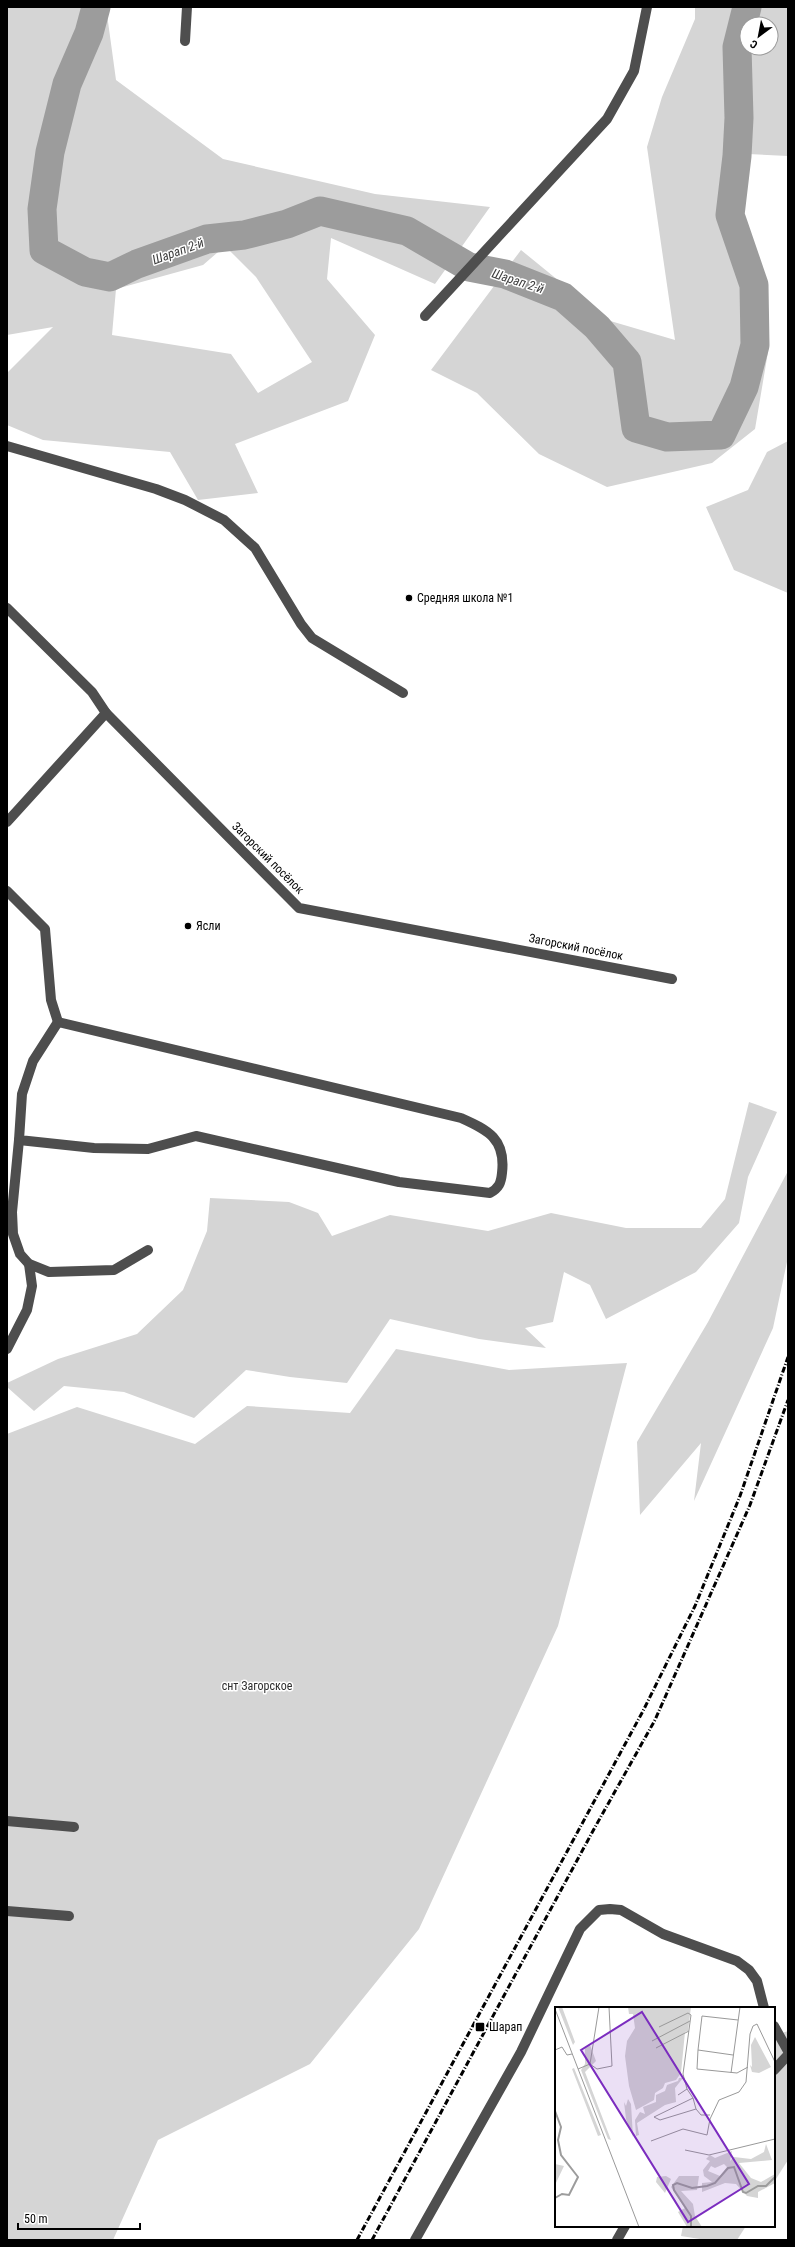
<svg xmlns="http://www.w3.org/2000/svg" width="795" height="2247" font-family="'Roboto Condensed',sans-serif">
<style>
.green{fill:#d5d5d5;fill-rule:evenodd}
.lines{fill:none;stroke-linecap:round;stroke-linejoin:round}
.river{stroke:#9c9c9c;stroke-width:29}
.minor{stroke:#4e4e4e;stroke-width:10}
.rail{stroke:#000;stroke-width:3;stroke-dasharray:6 2 1 2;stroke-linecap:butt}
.poi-dot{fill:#000;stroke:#fff;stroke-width:1.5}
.labels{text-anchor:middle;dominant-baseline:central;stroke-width:3;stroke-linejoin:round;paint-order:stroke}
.poi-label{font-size:12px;fill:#000;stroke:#fff;text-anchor:start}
.street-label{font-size:12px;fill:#000;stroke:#fff}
.park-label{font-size:12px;fill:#2c2c2c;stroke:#fff}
.water-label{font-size:13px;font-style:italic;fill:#3d3d3d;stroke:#fff}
.inset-river{fill:none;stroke:#9c9c9c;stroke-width:2}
.inset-road{fill:none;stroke:#999;stroke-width:1}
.view{fill:#7b2cbf;fill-opacity:0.15;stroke:#7b2cbf;stroke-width:2}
.inset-edge{fill:none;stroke:#000;stroke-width:2}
</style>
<rect width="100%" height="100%" fill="#fff"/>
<!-- green -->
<g class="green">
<path d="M 7,7 L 106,7 L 116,80 L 223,159 L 375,194 L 490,207 L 435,284 L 331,238 L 327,279 L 375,335 L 348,401 L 235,444 L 258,493 L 198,500 L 170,452 L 43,440 L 7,425 L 7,373 L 53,327 L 7,335 ZM 225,246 L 256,277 L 312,362 L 258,393 L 231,354 L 112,335 L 116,289 L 203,265 Z"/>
<path d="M 695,7 L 788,7 L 788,156 L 748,154 L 739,240 L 768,352 L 755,429 L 712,463 L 607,487 L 539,454 L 477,393 L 431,370 L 521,250 L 607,320 L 675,340 L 647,147 L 662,97 L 695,19 ZM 747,24 L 771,24 L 771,48 L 747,48 Z"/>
<path d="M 788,441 L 788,593 L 734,570 L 706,507 L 748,490 L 767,452 Z"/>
<path d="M 749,1102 L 777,1112 L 748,1177 L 739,1223 L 696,1272 L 606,1319 L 590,1285 L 564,1272 L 553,1322 L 525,1328 L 546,1348 L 479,1339 L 390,1319 L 347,1383 L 290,1377 L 246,1370 L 194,1418 L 124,1392 L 64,1386 L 34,1411 L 7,1387 L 7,1383 L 58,1359 L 137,1334 L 183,1290 L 207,1231 L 210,1198 L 289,1202 L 318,1213 L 332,1236 L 390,1215 L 488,1231 L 551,1213 L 626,1228 L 701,1228 L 725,1199 Z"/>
<path d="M 788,1171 L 788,1257 L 773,1328 L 694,1501 L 701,1443 L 640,1515 L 637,1442 L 708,1322 Z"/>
<path d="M 396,1349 L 509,1370 L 627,1363 L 558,1626 L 419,1929 L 310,2064 L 158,2140 L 113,2240 L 7,2240 L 7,1434 L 77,1407 L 195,1444 L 247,1406 L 350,1413 Z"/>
<path d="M 788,2031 L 788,2160 L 774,2182 L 774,2036 Z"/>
<path d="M 683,2226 L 746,2226 L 737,2240 L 706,2240 L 681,2236 Z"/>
</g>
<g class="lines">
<!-- river -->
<path class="river" d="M 96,7 L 89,33 L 67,84 L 50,152 L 42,209 L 44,250 L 85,272 L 110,277 L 137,264 L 207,239 L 244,235 L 287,224 L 320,211 L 407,231 L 469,267 L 505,274 L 563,297 L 597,327 L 627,362 L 636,428 L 667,437 L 721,435 L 744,387 L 755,345 L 754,285 L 730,215 L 737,156 L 739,118 L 737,47 L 747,7"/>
<!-- minor -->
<g class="minor">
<path d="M 185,41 L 187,7"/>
<path d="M 425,316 L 607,119 L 634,71 L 647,7"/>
<path d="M 7,446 L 156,489 L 185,500 L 224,520 L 255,548 L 301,624 L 312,638 L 403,693"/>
<path d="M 7,608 L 92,692 L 106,713"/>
<path d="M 7,822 L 106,713 L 299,908 L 672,979"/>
<path d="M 7,891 L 45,929 L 51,1000 L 58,1022"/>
<path d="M 58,1022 L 461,1118 C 488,1130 506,1139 502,1173 C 501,1183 499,1188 490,1193 L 399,1182 L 196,1136 L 148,1149 L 94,1148 L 19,1140 L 22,1094 L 33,1061 Z"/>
<path d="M 19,1140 L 12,1212 L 13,1234 L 20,1254 L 29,1264 L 49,1272 L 114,1270 L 148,1250"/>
<path d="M 7,1349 L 27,1310 L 32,1286 L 29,1264"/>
<path d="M 7,1821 L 74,1827"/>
<path d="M 7,1911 L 69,1916"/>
<path d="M 774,2026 L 788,2051"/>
<path d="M 774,2070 L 788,2055"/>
<path d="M 415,2240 L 521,2052 L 580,1929 L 599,1910 L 610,1909 L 621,1910 L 663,1934 L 737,1961 L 749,1970 L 757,1981 L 764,2008"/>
<path d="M 617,2240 L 625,2226"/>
</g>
<!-- rail -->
<g class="rail">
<path d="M 357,2240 L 643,1711 L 695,1606 L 740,1496 L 788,1357"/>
<path d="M 372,2240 L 594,1829 L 655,1720 L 750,1505 L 788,1400"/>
</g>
</g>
<!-- markers -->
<g class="poi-dot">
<circle cx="409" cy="598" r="4"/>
<circle cx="188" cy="926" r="4"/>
<rect x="475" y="2022" width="10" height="10" rx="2"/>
</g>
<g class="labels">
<!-- poi labels -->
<g class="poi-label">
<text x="417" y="598">Средняя школа №1</text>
<text x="196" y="926">Ясли</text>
<text x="489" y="2027">Шарап</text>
</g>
<!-- street labels -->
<g class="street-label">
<text transform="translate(268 858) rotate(45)">Загорский посёлок</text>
<text transform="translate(576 947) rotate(11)">Загорский посёлок</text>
</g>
<!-- park labels -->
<g class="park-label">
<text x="257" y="1686">снт Загорское</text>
</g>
<!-- water labels -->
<g class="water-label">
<text transform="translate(178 251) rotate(-20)">Шарап 2-й</text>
<text transform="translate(518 281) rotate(18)">Шарап 2-й</text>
</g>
</g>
<!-- overview -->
<g transform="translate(555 2007)">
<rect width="220" height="220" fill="#fff"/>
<path d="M 3,0 L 7,0 L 20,35 L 18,38 ZM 73,0 L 136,0 L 133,24 L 130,25 L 126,66 L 121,73 L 110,76 L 108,81 L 100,86 L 99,93 L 81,103 L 74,79 L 70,49 L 72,34 L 80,21 L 78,7 L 74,7 ZM 200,30 L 216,60 L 204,66 L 197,65 L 195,58 L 197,60 L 196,38 ZM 35,38 L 41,54 L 30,65 L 56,133 L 53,132 L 26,63 L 30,57 L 30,40 ZM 19,61 L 46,128 L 43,129 L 17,62 ZM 124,71 L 128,71 L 120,81 L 121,95 L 110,98 L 82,116 L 84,128 L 81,129 L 80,113 L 85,105 L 90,107 L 88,100 L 101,95 L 101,88 L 110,84 L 112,78 L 123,74 ZM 73,92 L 76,97 L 78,130 L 71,112 L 69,95 L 71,99 ZM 211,137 L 217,153 L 184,156 L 196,171 L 206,175 L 220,167 L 220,176 L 203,185 L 203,191 L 192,189 L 181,177 L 170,176 L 147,185 L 147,176 L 157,175 L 149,169 L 148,163 L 155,154 L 151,152 L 155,148 L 160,151 L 177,144 L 175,154 L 179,150 L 196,152 L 209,145 ZM 169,157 L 172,160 L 165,169 L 153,164 L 156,159 L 160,161 ZM 0,157 L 9,159 L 0,178 ZM 111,169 L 116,172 L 110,186 L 101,175 L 102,170 ZM 124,169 L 144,169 L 142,183 L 126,184 L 138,197 L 140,209 L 147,220 L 132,220 L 123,205 L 130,201 L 116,180 Z" fill="#d5d5d5" fill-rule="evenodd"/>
<path class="inset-river" d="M 0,104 L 6,120 L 3,133 L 6,148 L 23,170 L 14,188 L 7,187 L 0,191M 136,220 L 136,209 L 119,183 L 118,178 L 122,176 L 137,181 L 152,179 L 160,176 L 173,161 L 179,160 L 188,185 L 191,186 L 203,179 L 211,179 L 220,170"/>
<path class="inset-road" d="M 0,2 L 84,220M 104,20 L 133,6 L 136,8 L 128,67 L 132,82M 97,34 L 135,14M 101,41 L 134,24M 0,43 L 7,40 L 12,48 L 17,47M 143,43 L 142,62 L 182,66 L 193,60M 178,48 L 143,43 L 147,9 L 183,13M 35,57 L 44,0M 23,62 L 35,57 L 42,62 L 57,59 L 54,0M 176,66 L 185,0M 123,88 L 132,82 L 138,91M 141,102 L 138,91 L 99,110 L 105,113 L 141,102 L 146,108 L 155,108M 96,134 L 128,122 L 152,128 L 155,112 L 164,93 L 184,85 L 191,75 L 195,27 L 198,19 L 202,17 L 220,55M 130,143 L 154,148 L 220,132"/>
<path class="view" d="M 87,5 L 194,177 L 133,215 L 26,43 Z"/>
<rect width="220" height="220" class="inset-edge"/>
</g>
<!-- border -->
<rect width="795" height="2247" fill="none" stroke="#000000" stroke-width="16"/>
<!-- north arrow -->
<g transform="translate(759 36) rotate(212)"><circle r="19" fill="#ffffff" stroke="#999999"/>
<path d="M0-3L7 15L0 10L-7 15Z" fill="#000000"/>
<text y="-6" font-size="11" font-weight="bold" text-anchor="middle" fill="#000000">С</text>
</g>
<!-- scale -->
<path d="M18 2223v6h122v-6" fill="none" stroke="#000000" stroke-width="2"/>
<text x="24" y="2223" font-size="12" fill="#000000" stroke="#ffffff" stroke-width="3" paint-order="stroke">50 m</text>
</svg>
